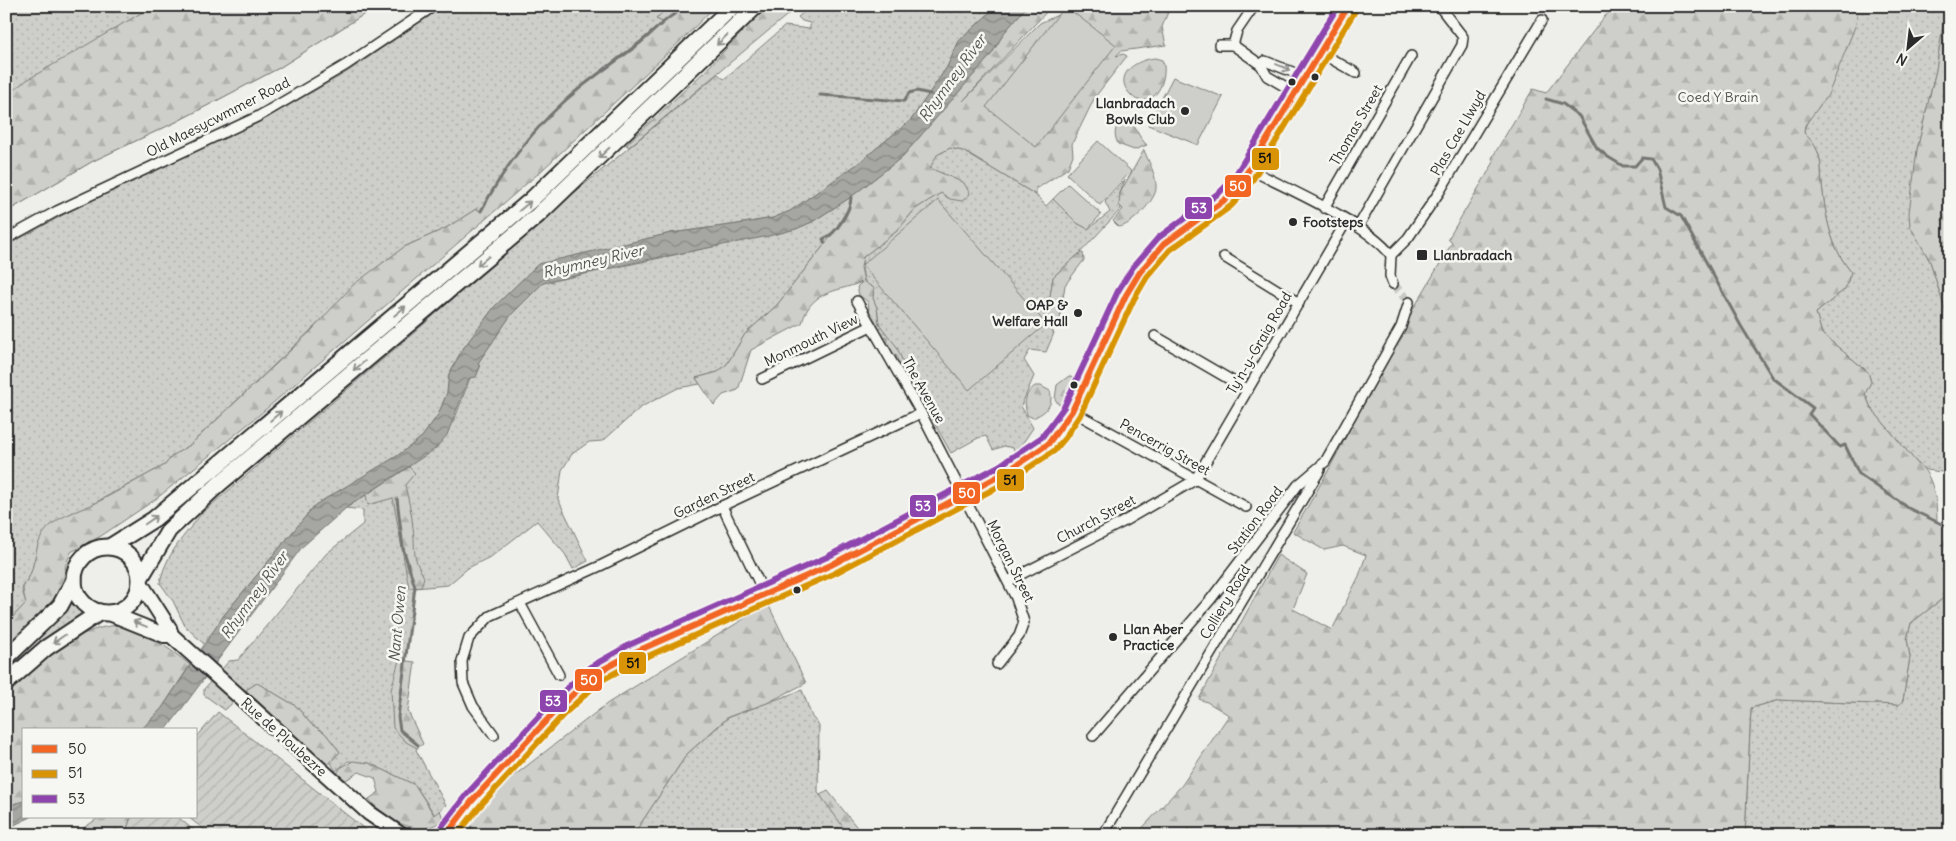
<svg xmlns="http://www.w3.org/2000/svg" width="1956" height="841" font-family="Delius,sans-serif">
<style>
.grass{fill:url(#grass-dots);stroke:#7c7c7a}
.forest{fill:url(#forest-firs);stroke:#7c7c7a}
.garden{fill:url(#garden-furrows);stroke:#7c7c7a}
.pitch{fill:#cececa;stroke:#7c7c7a}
.water{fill:url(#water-waves);stroke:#757573}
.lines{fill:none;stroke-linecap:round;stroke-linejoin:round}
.stream{stroke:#757573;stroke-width:3}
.street-tunnel{stroke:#c7c7c4;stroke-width:9;stroke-dasharray:9 4.5;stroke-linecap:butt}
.street-casing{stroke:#2b2b2b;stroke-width:12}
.secondary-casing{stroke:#2b2b2b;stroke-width:18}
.primary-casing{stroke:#2b2b2b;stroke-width:19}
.street{stroke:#f6f6f2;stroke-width:9}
.secondary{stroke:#f6f6f2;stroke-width:14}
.primary{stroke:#f6f6f2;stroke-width:15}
.bus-1-casing{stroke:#f6f6f2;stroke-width:10}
.bus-2-casing{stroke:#f6f6f2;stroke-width:10}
.bus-3-casing{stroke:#f6f6f2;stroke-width:10}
.bus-1{stroke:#f26522;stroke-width:6}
.bus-2{stroke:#d89406;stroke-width:6}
.bus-3{stroke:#8e44ad;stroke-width:6}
.oneway{stroke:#90908e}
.bus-dot{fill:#2b2b2b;stroke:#f6f6f2;stroke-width:2}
.labels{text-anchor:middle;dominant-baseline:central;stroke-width:5;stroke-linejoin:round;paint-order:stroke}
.park-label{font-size:14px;fill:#545453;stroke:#f6f6f2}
.poi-label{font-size:14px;font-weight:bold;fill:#2b2b2b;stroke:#f6f6f2;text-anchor:start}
.street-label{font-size:14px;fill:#2b2b2b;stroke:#f6f6f2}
.water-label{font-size:15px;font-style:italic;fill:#565655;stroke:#f6f6f2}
.line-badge{stroke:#f6f6f2;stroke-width:2}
.badge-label{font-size:14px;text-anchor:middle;font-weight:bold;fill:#fff}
.pale-badge-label{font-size:14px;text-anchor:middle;font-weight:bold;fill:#111}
</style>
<defs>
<pattern id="grass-dots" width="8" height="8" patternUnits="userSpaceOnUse" patternTransform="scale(1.25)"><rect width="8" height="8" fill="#cececa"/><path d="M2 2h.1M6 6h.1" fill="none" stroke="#b1b1ae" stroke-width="1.8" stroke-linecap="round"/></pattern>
<pattern id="forest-firs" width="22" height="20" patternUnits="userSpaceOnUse" patternTransform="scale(1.25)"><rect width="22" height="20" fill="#cececa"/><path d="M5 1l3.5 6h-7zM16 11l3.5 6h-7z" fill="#b1b1ae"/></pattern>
<pattern id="garden-furrows" width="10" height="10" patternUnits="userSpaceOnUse" patternTransform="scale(1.25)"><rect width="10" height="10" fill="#cececa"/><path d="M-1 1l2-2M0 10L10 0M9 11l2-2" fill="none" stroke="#b1b1ae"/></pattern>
<pattern id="water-waves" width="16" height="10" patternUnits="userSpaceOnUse" patternTransform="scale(1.25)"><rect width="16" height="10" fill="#a6a6a3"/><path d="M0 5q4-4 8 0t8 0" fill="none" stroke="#878785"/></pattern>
</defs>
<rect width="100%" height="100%" fill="#eeeeea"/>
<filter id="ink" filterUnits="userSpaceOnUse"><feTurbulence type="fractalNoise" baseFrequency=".02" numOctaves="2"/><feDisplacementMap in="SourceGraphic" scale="10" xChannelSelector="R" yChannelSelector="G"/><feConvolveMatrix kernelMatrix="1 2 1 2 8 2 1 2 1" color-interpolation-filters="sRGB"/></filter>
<g filter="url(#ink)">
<!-- grass -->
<g class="grass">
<path d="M 6,6 L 377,6 L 279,68 L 176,122 L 93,161 L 6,212 Z"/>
<path d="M 444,6 L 669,6 L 656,19 L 664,22 C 633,49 598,71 567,98 C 532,129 503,170 481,211 L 476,209 L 446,228 L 404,247 L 333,309 L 190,445 L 172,456 L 165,465 L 98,501 L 40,541 L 30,576 L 24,583 L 22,590 L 26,603 L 6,624 L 6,246 L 94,198 L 227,135 L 256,124 L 347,72 Z"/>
<path d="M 811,6 L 997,6 L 959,41 L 947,67 L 911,120 L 856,165 L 790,211 L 773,218 L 738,224 L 671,233 L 538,265 L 495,306 L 462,350 L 449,374 L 447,393 L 438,415 L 422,437 L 397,456 L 315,505 L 224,615 L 205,645 L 185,626 L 173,601 L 160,583 C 165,555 185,535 202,513 L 416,331 L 557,207 L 718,74 L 724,79 L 785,26 L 810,29 L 810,23 L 802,21 L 798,17 Z"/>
<path d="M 1858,6 L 1946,6 L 1936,70 L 1917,150 L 1910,226 L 1930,261 L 1950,326 L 1950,473 L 1926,470 L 1917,463 L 1871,408 L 1865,393 L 1871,382 L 1868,372 L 1822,334 L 1816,313 L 1845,289 L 1851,272 C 1830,246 1826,218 1822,185 C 1820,162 1823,151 1804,133 C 1805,122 1812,116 1817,106 C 1833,74 1854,42 1858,6 Z"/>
<path d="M 950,148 L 963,151 L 1036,195 L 1046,206 L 1053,199 L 1077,223 L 1088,229 L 1110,212 L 1105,202 L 1125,180 L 1120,193 L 1121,209 L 1079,254 L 1053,277 L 1049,304 L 1044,309 L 1046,324 L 1054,333 L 1046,352 L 1030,350 L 1024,360 L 1034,376 L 1021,406 L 1033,428 L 1022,444 L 1022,452 L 1016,456 L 1013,448 L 1004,446 L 993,450 L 986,436 L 978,438 L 951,453 L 916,390 L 915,374 L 905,369 C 901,353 889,339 880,325 C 877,320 879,311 876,306 C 869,288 859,277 863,257 L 898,230 L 915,209 L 941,193 L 950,199 L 964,183 L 929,168 L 936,155 Z"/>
<path d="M 851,197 L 851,203 L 832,235 L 777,305 L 745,334 L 727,364 L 718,372 L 696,378 L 700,384 L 678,388 L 641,407 L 603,441 L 589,442 L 572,454 L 562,470 L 558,499 L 588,561 L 573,569 L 565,554 L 537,521 L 492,556 L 468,568 L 448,585 L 415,588 L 398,717 L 418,745 L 416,750 L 446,805 L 435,815 L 415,785 L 369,763 L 348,761 L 336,771 L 330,762 L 340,752 L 325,733 L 311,724 L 296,706 L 257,683 L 246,690 L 225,710 L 204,695 L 204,689 L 229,661 L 238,660 L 326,554 L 363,524 L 363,510 L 346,508 L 409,467 L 454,421 L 470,378 L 476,376 L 480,367 L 478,363 L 511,315 L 543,283 L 796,229 L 812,222 Z"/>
<path d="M 1950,593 L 1950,835 L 1745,835 L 1751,708 L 1779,700 L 1899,705 L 1903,700 L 1910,657 L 1907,639 L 1911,623 Z"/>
<path d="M 71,603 L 84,616 L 39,644 L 6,674 L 6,667 L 54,624 Z"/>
<path d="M 802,690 L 812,717 L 819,725 L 818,793 L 836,814 L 850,835 L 633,835 L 687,754 L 729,717 Z"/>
</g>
<!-- forest -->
<g class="forest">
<path d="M 153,6 L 377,6 L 279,68 L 176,122 L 93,161 L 6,212 L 6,95 L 27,80 Z"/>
<path d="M 669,6 L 715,6 L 688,34 L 540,172 L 258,416 L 156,499 L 101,536 L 71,552 L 66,564 L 62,590 L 48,609 L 6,648 L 6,624 L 26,603 C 21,584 23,590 30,575 C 36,561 35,541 47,529 C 59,515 82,510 98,502 C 120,490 142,477 165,465 L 172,456 L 190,445 L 311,331 L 353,285 L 404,247 L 446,228 L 476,209 L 481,211 C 503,169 532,129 567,98 C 598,71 632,49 663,22 L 656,19 Z"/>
<path d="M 767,6 L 798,6 L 629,147 L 626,145 L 704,72 Z"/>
<path d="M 1027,6 L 1052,6 L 963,101 L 1040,23 L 1060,14 L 1078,6 L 1170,7 L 1162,27 L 1166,45 L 1121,51 L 1116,56 L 1123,54 L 1127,56 L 1095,97 L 1072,144 L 1073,155 L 1068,168 L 1038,188 L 1036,187 L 1036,195 L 963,151 L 950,148 L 937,155 L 930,168 L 964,183 L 970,194 L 962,201 L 950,199 L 941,193 L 915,209 L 898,230 L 863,257 L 861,267 L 864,282 L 874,288 L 873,298 L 877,308 L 879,324 L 897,347 L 905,368 L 915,374 L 916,383 L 911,388 L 896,368 L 897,356 L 887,353 L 887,338 L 878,336 C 879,326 878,322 870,316 L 868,302 L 859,295 L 857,287 L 862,282 C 834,293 811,290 802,323 L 751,350 L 738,390 L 723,395 L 714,405 L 696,378 L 718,372 L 727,364 L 745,334 L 777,305 L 832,235 L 851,203 L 851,197 L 902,157 L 991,55 L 1004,33 Z"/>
<path d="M 1617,6 L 1858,6 L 1856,24 L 1828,95 L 1805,125 L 1804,133 C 1823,151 1820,162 1822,185 C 1826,218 1830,246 1851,272 L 1845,289 L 1816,313 L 1822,334 L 1868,372 L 1871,382 L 1865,394 L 1871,408 L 1917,463 C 1934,475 1937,502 1937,522 L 1950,528 L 1950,593 L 1911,623 L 1907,639 L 1910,657 L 1903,700 L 1899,705 L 1779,700 L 1751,708 L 1745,835 L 1136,835 L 1182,785 L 1229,715 L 1207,702 L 1199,699 L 1278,555 L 1307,574 L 1293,609 L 1332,630 L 1359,576 L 1366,555 L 1343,546 L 1324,550 L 1293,532 L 1327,473 L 1408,318 L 1452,243 L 1448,239 L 1494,162 L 1492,158 L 1533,89 L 1546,93 L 1605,16 Z"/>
<path d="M 1946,6 L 1950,6 L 1950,326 L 1930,261 L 1910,226 L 1909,213 L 1917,150 L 1936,70 Z"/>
<path d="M 1155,58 L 1162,60 C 1168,70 1161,95 1149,99 C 1146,101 1141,100 1137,100 C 1110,81 1129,61 1155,58 Z"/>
<path d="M 1130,120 C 1137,129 1138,137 1147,145 L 1134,150 L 1118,144 C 1114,135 1114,130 1120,121 Z"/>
<path d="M 1144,150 C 1148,161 1157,176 1156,188 C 1156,200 1131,226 1119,227 L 1113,221 L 1123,209 L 1119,205 L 1120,193 Z"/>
<path d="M 1083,253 L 1084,260 L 1065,285 L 1060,319 L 1054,324 L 1045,321 L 1044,309 L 1049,303 L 1053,277 L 1079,254 Z"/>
<path d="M 1069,376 L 1076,380 C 1073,392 1070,399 1059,405 L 1055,399 L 1057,385 Z"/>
<path d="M 1035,386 L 1041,386 L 1050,391 C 1054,405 1046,412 1033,418 L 1027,415 C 1024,403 1024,394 1035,386 Z"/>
<path d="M 409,467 L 415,473 L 405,485 C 408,499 412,513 413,528 C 416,551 411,555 424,577 L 421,587 L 409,588 L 393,498 L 368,505 L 366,495 Z"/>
<path d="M 768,604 L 806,683 L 767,703 L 728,717 L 687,754 L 633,835 L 460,835 L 497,789 L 608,703 Z"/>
<path d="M 119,625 C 147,633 168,647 190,665 L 162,708 L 141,730 L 24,730 L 24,801 L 6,806 L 6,695 C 38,663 72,628 119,625 Z"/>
<path d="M 399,660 L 415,662 L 408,711 L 423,744 L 417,748 L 406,742 L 393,728 L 391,690 Z"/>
<path d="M 257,683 L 296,706 L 311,724 L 325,733 L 340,752 L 326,767 L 246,690 Z"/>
<path d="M 353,761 L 369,763 L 415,785 L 434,815 L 440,810 L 443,819 C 422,841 384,819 369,799 L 379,792 L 375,778 L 359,772 L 346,780 L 337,774 L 340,768 Z"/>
<path d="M 828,791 L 863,835 L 849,835 L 820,795 Z"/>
<path d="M 100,817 L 131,817 L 125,835 L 73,835 Z"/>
</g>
<!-- garden -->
<g class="garden">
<path d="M 218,712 L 372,835 L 211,835 L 188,817 L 196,817 L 196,738 Z"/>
<path d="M 131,817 L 178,817 L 199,835 L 125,835 Z"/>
</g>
<!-- pitch -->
<g class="pitch">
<path d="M 1065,6 L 1116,45 L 1036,147 L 986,107 Z"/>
<path d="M 1173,77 L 1223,97 L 1198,145 L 1148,125 Z"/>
<path d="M 1098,141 L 1131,171 L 1100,205 L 1067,174 Z"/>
<path d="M 1068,184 L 1101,214 L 1088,229 L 1077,223 L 1053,199 Z"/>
<path d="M 938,200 L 1046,324 L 969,390 L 862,265 Z"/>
</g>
<!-- water -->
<g class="water">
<path d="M 997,6 L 1027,6 L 1004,33 L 991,55 L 902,157 L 851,197 L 812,222 L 796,229 L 769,236 L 646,260 L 543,283 L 511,315 L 478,363 L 480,367 L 476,377 L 469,378 L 447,435 L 435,449 L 346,508 L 302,547 L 166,730 L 141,730 L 162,708 L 224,615 L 315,505 L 397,456 L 422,437 L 438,415 L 447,393 L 449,374 L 462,350 L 495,306 L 538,264 L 671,233 L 738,224 L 773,218 L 790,211 L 856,165 L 911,120 L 947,67 L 959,41 Z"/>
<path d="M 24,801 L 24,817 L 31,817 L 6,829 L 6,806 Z"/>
</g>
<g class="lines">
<!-- stream -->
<g class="stream">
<path d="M 820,95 L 904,101 L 909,93 L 917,91 L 930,94"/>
<path d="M 1546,99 L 1563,104 L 1579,116 L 1597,148 L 1608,157 L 1623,166 L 1635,166 L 1642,158 L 1651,159 L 1657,169 L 1666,207 L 1681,216 L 1741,326 L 1773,378 L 1813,408 L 1809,414 L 1840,447 L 1845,445 L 1859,474 L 1910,509 L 1950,528"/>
<path d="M 481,211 C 503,170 532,130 567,99 C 590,78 616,62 640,43 C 656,30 669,14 689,6"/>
<path d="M 825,243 L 823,239 C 836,235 851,210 851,197"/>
<path d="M 397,499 L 403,548 L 415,587 L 398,717 L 400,730 L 418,745"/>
<path d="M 468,823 L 476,835"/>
</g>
<!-- street-tunnel -->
<path class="street-tunnel" d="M 1393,284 L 1409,302"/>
<defs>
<g id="street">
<path d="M 1254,6 L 1237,31 L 1233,45 L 1261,65 L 1267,76 L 1296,93"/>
<path d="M 1219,45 L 1233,45"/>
<path d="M 1319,52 L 1356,73"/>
<path d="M 1261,65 L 1265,61 L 1305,77"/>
<path d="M 1251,170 C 1290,190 1365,222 1391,255 L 1390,276 L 1393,284"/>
<path d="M 1324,208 L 1411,56"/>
<path d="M 1358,227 L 1462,45 L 1463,37 L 1439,6"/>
<path d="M 6,239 L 57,211 L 259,116 L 346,65 L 434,6"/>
<path d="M 1391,255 L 1408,238 L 1440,191 L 1542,20"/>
<path d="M 1224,257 L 1299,303"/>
<path d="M 857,301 L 921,413 L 1016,598 L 1024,622 L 1019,636 L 997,664"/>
<path d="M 1155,336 L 1248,390"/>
<path d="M 762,379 L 871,326"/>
<path d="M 1072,411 L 1246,507"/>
<path d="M 722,506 L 765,595"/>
<path d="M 1008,581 L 1121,523 L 1195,480 L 1347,220"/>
<path d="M 520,603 L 559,675"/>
<path d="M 494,735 L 473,706 L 463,683 L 462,661 L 469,638 L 490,616 L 600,566 L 722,506 L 921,413"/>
<path d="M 1093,736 L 1211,599 L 1298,485 L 1325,462 L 1401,327 L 1409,302"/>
<path d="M 1103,835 L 1320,470"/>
</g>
<g id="secondary">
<path d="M 141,584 L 169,628 L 171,635"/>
<path d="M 109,613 L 164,635 L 171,635 L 369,813 L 401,835"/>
<path d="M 446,835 L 472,801 L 557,709 L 595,674 L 633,653 L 831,565 L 1003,474 L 1048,444 L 1058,433 L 1072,411 L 1126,295 L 1140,272 L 1164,244 L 1226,199 L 1240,184 L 1348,6"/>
</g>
<g id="primary">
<path d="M 111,546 L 154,519 L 530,201 L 733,6"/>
<circle cx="107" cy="580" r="33"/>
<path d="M 141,577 L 169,530 L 219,484 L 538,215 L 756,6"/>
<path d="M 6,658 L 60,606 L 74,580"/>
<path d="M 6,683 L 46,648 L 100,612"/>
</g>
</defs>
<!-- street casing -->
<use href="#street" class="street-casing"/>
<!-- secondary casing -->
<use href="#secondary" class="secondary-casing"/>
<!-- primary casing -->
<use href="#primary" class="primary-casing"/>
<!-- street -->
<use href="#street" class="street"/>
<!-- secondary -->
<use href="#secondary" class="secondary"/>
<!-- primary -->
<use href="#primary" class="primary"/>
<defs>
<path id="bus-1" d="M 446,835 L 472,801 L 557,709 L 595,674 L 633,653 L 831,565 L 1003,474 L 1048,444 L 1072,411 L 1126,295 L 1140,272 L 1164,244 L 1226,199 L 1240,184 L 1348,6"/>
<path id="bus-2" d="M 457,835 L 479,807 L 563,715 L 600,681 L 637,661 L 835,573 L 1007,482 L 1054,451 L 1065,438 L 1080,415 L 1134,299 L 1147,277 L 1170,250 L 1231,206 L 1247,189 L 1355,11"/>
<path id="bus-3" d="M 439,830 L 466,795 L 551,703 L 590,667 L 629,645 L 827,557 L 999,466 L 1042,437 L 1064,407 L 1118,291 L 1133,267 L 1158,238 L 1220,192 L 1233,179 L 1338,6"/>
</defs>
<!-- bus-1 casing -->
<use href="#bus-1" class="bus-1-casing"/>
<!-- bus-2 casing -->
<use href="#bus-2" class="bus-2-casing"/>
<!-- bus-3 casing -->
<use href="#bus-3" class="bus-3-casing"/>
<!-- bus-1 -->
<use href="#bus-1" class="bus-1"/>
<!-- bus-2 -->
<use href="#bus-2" class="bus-2"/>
<!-- bus-3 -->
<use href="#bus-3" class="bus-3"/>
</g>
<!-- one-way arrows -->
<defs><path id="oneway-shaft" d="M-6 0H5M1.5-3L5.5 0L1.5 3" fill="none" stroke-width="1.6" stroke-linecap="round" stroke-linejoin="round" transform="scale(1.25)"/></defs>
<g class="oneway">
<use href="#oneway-shaft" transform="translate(722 40) rotate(136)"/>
<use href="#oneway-shaft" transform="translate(1283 67) rotate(23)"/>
<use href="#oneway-shaft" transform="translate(604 153) rotate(136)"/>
<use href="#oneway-shaft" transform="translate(525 206) rotate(-40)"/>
<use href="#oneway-shaft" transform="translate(483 261) rotate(140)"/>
<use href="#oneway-shaft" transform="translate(400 311) rotate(-40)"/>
<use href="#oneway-shaft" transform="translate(359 366) rotate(140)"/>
<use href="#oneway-shaft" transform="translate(276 416) rotate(-40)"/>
<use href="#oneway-shaft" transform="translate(151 520) rotate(-35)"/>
<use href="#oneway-shaft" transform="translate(140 624) rotate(-157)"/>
<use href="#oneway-shaft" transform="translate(59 639) rotate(145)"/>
</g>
</g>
<!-- markers -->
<g class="bus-dot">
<circle cx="1315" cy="77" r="4.5"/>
<circle cx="1292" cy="82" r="4.5"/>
<circle cx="1185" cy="111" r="5"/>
<circle cx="1293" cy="222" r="5"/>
<rect x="1416" y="249" width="12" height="12" rx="2.5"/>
<circle cx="1078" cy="313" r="5"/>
<circle cx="1074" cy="385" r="4.5"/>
<circle cx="797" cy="590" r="4.5"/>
<circle cx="1113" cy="637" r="5"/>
</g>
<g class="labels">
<!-- park labels -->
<g class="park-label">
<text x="1718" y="97">Coed Y Brain</text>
</g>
<!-- poi labels -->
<g class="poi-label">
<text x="1175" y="103" text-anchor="end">Llanbradach<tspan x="1175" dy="16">Bowls Club</tspan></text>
<text x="1303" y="222">Footsteps</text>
<text x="1433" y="255">Llanbradach</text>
<text x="1068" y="305" text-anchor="end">OAP &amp;<tspan x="1068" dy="16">Welfare Hall</tspan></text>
<text x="1123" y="629">Llan Aber<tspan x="1123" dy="16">Practice</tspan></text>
</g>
<!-- street labels -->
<g class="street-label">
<text transform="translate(218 117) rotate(-27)">Old Maesycwmmer Road</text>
<text transform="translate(1356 125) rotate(-60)">Thomas Street</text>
<text transform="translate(1458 133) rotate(-60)">Plas Cae Llwyd</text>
<text transform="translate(811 340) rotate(-26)">Monmouth View</text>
<text transform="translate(1259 343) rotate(-60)">Ty'n-y-Graig Road</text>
<text transform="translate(924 390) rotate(61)">The Avenue</text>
<text transform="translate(1165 447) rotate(29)">Pencerrig Street</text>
<text transform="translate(714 495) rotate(-26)">Garden Street</text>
<text transform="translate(1096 519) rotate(-28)">Church Street</text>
<text transform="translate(1255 520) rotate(-53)">Station Road</text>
<text transform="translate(1011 561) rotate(64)">Morgan Street</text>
<text transform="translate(1225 602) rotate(-59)">Colliery Road</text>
<text transform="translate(284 737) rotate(42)">Rue de Ploubezre</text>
</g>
<!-- water labels -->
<g class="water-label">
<text transform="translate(952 78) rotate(-54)">Rhymney River</text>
<text transform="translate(593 261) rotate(-13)">Rhymney River</text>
<text transform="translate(254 595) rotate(-54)">Rhymney River</text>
<text transform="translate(397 624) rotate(-85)">Nant Owen</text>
</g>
</g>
<g class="line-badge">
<rect x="1251" y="147" width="29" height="24" rx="5" fill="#d89406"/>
<rect x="1224" y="174" width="28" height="24" rx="5" fill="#f26522"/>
<rect x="1184" y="196" width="29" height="24" rx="5" fill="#8e44ad"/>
<rect x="996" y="468" width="29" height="24" rx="5" fill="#d89406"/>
<rect x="952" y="481" width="29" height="24" rx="5" fill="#f26522"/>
<rect x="909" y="494" width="28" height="24" rx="5" fill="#8e44ad"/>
<rect x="618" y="651" width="29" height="24" rx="5" fill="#d89406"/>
<rect x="574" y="668" width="29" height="24" rx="5" fill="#f26522"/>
<rect x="539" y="689" width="29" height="24" rx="5" fill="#8e44ad"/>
</g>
<g class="badge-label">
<text x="1238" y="191">50</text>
<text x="1199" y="213">53</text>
<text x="967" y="498">50</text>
<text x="923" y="511">53</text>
<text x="589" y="685">50</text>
<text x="553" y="706">53</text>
</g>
<g class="pale-badge-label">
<text x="1265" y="163">51</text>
<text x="1010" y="485">51</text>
<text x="633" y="668">51</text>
</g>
<!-- margin -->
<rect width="1956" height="841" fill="none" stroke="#f6f6f2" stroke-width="25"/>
<rect x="12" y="12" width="1931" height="816" fill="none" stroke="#2b2b2b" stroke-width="2" filter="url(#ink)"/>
<!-- legend -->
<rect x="22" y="728" width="175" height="90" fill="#f6f6f2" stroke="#a5a5a2"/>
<rect x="32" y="745" width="25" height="8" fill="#f26522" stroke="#a5a5a2"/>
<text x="68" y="754" font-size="15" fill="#2b2b2b">50</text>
<rect x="32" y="770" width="25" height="8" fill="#d89406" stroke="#a5a5a2"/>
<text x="68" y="778" font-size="15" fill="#2b2b2b">51</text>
<rect x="32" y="795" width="25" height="8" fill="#8e44ad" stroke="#a5a5a2"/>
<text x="68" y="804" font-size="15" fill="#2b2b2b">53</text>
<!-- north arrow -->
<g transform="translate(1908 48) rotate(208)" stroke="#f6f6f2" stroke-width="4" paint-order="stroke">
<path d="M0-4L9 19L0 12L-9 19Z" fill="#2b2b2b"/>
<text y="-8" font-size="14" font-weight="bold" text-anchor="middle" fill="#2b2b2b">N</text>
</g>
</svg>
